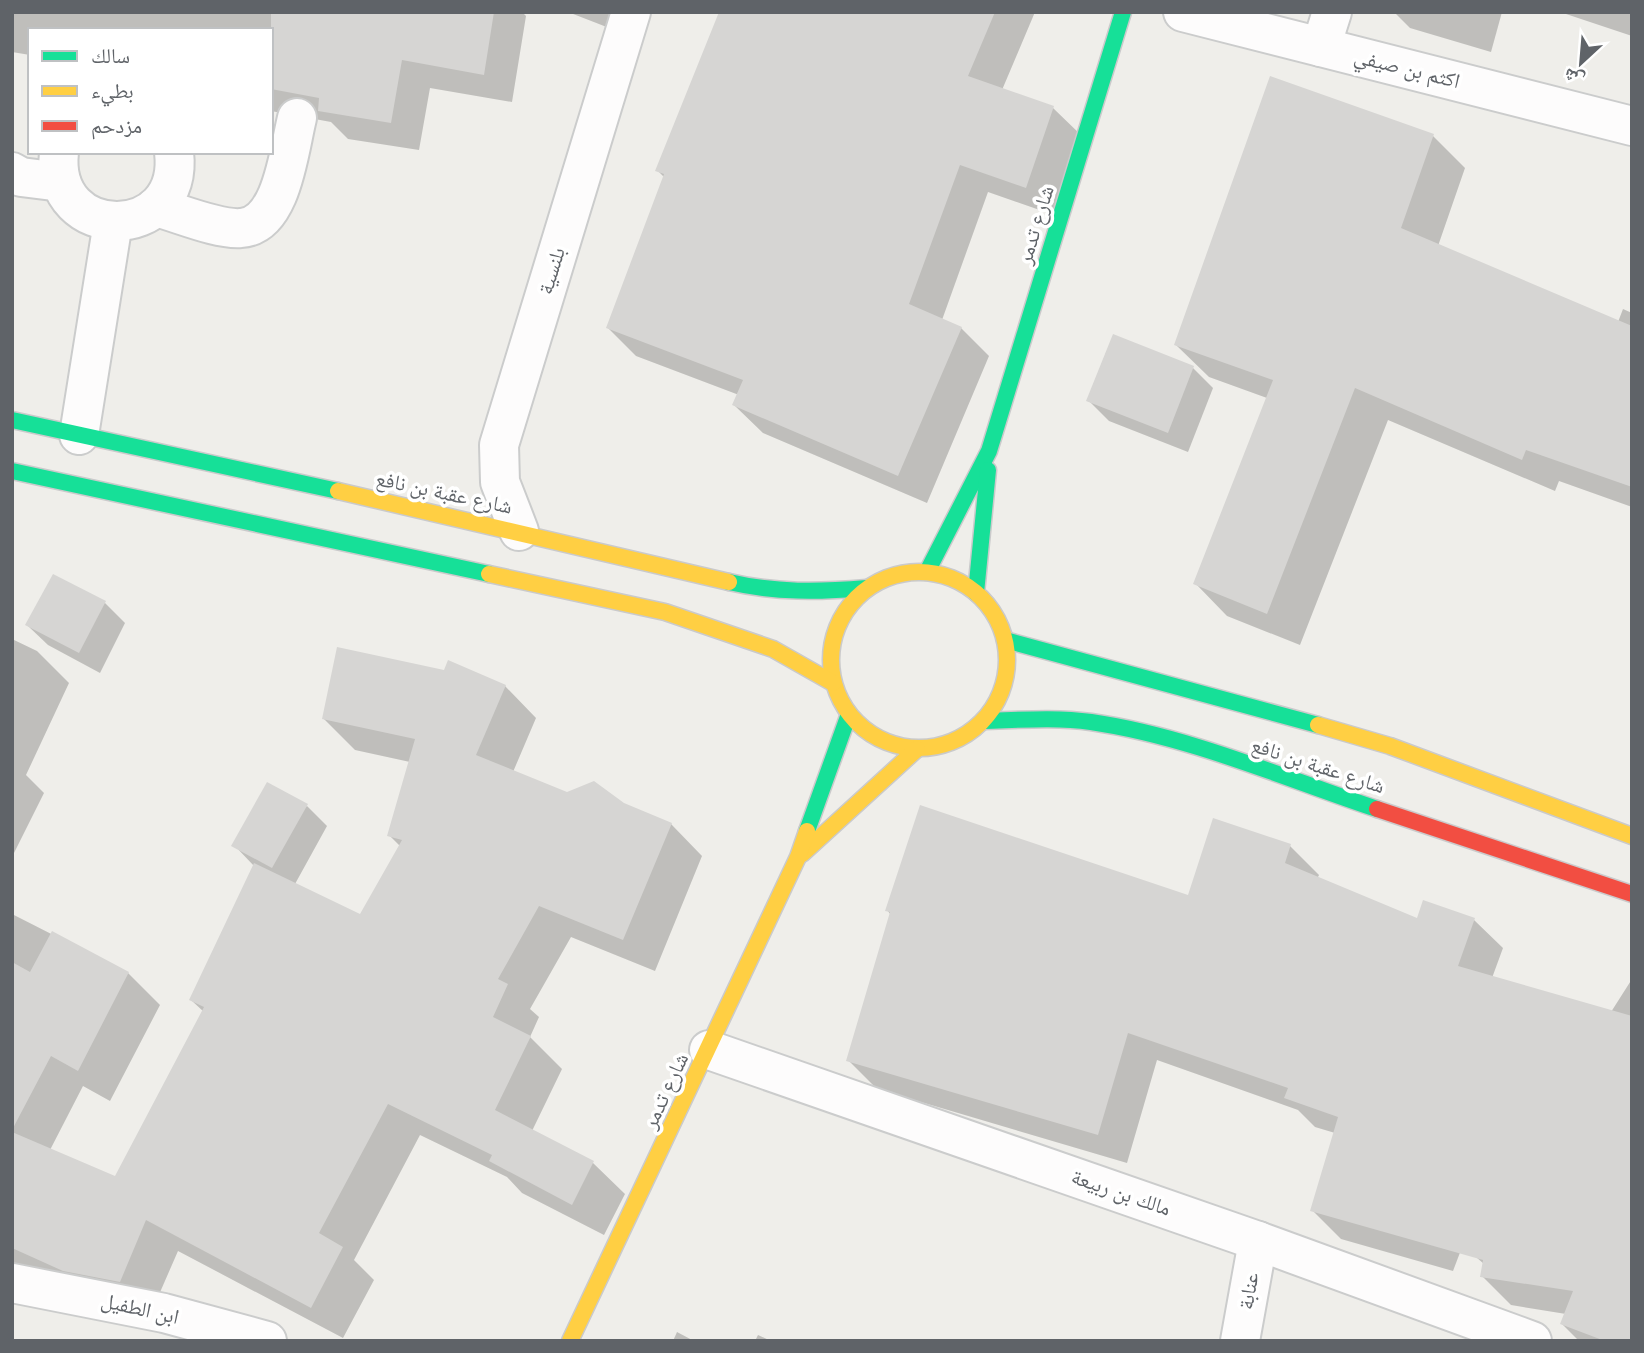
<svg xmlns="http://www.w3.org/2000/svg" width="1644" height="1353" font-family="'Varela Round','Noto Naskh Arabic',sans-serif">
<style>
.shadow{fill:#0003}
.building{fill:#d6d5d3}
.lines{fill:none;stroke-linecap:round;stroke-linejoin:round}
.street-casing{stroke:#cbcccc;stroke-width:42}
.fast-casing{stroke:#cacacb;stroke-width:19}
.slow-casing{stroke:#cacacb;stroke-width:19}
.jam-casing{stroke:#cacacb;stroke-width:19}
.street{stroke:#fdfcfc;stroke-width:38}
.fast{stroke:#16e098;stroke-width:16}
.slow{stroke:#ffcf43;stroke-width:16}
.jam{stroke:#f24e42;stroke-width:16}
.labels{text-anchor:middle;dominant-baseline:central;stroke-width:7;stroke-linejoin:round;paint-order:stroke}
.street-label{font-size:21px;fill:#5f6368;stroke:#fff}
</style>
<rect width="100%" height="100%" fill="#efeeea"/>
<!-- shadow -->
<g class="shadow">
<path d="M 12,12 L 522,12 L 526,16 L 512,102 L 430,88 L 419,150 L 348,139 L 331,122 L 271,111 L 271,30 L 30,30 L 30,55 L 12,52 Z"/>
<path d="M 568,12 L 651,12 L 635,38 Z"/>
<path d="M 736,12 L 1035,12 L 1002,90 L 1053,108 L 1082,136 L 1054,215 L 988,192 L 942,320 L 961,328 L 989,356 L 927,503 L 763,433 L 734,405 L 739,395 L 636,356 L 608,328 L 664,177 L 657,170 Z"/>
<path d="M 1394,12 L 1502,12 L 1491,52 L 1410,28 Z"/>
<path d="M 1560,12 L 1632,12 L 1632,36 Z"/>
<path d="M 1433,136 L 1465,168 L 1438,246 L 1618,322 L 1623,309 L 1632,313 L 1632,507 L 1559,481 L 1555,491 L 1388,420 L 1300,645 L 1227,616 L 1195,583 L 1267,398 L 1209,377 L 1176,345 Z"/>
<path d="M 1193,368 L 1213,388 L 1188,452 L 1109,421 L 1088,400 Z"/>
<path d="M 105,603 L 125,623 L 100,673 L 48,645 L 27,625 Z"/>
<path d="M 12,639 L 37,651 L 69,683 L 26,775 L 44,793 L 12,857 Z"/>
<path d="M 505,686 L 536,718 L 513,772 L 567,794 L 623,805 L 671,824 L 702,856 L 655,971 L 571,937 L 530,1009 L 539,1017 L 530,1037 L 562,1069 L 532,1131 L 593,1163 L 625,1194 L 604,1235 L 522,1193 L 507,1177 L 420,1135 L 354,1260 L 374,1280 L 343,1338 L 178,1251 L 151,1313 L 12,1282 L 12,914 L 128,973 L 160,1005 L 110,1101 L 83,1086 L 50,1150 L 116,1178 L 204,1012 L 191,1000 L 254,866 L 234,845 L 307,806 L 327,826 L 295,884 L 361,916 L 400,846 L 389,835 L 410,762 L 355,750 L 324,719 Z"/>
<path d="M 1290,846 L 1319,875 L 1317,879 L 1418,920 L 1474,920 L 1503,948 L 1492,978 L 1611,1012 L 1632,979 L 1632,1341 L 1579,1341 L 1562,1324 L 1566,1314 L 1511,1305 L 1482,1276 L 1484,1264 L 1476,1257 L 1489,1176 L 1453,1271 L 1341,1239 L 1312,1210 L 1335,1133 L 1315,1127 L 1298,1110 L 1157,1060 L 1127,1163 L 877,1089 L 848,1060 L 891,915 L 887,910 L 1189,897 Z"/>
<path d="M 677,1332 L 694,1341 L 673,1341 Z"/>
<path d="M 758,1335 L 771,1341 L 755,1341 Z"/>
</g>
<!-- building -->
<g class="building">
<path d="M 271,12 L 494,12 L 484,75 L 402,60 L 391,123 L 318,111 L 319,98 L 271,89 Z"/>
<path d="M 719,12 L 995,12 L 968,76 L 1054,106 L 1026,188 L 960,165 L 909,304 L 962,327 L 898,476 L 732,405 L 743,380 L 606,328 L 664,174 L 655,171 Z"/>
<path d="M 1270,76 L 1434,134 L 1401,228 L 1632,326 L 1632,487 L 1526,450 L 1522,460 L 1355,388 L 1267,614 L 1193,584 L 1273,380 L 1174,345 Z"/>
<path d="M 1113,334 L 1194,366 L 1168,433 L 1086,401 Z"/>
<path d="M 53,574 L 106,601 L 79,653 L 25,625 Z"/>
<path d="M 337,647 L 444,670 L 448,660 L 506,685 L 476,755 L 567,792 L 594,781 L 624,803 L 672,823 L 623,940 L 539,906 L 498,979 L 508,984 L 493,1017 L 531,1036 L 495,1110 L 594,1161 L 572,1205 L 489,1161 L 492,1155 L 388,1104 L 319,1233 L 343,1247 L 311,1308 L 146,1220 L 120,1282 L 63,1271 L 12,1248 L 12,1132 L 115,1176 L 204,1007 L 189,1000 L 254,863 L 360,914 L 402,840 L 387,836 L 415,739 L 322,719 Z"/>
<path d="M 267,782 L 308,804 L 272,868 L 231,846 Z"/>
<path d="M 920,805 L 1188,895 L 1213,818 L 1291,844 L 1285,863 L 1417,918 L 1423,900 L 1475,918 L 1458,966 L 1632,1016 L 1632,1341 L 1605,1341 L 1560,1324 L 1573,1291 L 1480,1277 L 1483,1260 L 1310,1211 L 1338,1117 L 1284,1098 L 1288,1088 L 1128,1033 L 1098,1135 L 846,1061 L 890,912 L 885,911 Z"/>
<path d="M 52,931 L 129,972 L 78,1071 L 51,1056 L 12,1130 L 12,962 L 30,972 Z"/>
</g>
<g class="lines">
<defs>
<g id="street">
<path d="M 1183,12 L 1632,126"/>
<path d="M 1321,47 L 1332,12"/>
<path d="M 59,152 C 49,244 185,244 174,152"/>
<path d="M 12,172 L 21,177 L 61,182"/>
<path d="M 156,207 C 179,213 218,230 241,228 C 282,226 289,150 297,118"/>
<path d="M 79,435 L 113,222"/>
<path d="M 519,531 L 500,482 L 499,445 L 631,12"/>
<path d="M 709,1050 L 1258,1241 L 1532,1341"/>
<path d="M 12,1283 L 164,1313 L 267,1341"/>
<path d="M 1240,1341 L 1258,1241"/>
</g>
<g id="fast">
<path d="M 12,420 L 338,491"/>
<path d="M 12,471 L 489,574"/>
<path d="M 927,572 L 989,451 L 1123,12"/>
<path d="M 729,582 C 776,593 819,592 867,588"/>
<path d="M 976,593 L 988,470"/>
<path d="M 1005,640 L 1318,725"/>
<path d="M 984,721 C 1019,720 1056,717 1091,722 C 1188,736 1284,778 1377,809"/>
<path d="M 807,831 L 849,714"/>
</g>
<g id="slow">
<path d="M 338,491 L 729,582"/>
<circle cx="919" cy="660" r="88"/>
<path d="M 489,574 L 665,612 L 773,649 L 833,683"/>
<path d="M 1318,725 L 1390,746 L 1632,836"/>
<path d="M 802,854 L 917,749"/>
<path d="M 570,1341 L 798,857 L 807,831"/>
</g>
<path id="jam" d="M 1377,809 L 1632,894"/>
</defs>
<!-- street casing -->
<use href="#street" class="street-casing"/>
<!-- fast casing -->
<use href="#fast" class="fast-casing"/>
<!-- slow casing -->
<use href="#slow" class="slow-casing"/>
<!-- jam casing -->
<use href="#jam" class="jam-casing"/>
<!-- street -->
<use href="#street" class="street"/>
<!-- fast -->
<use href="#fast" class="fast"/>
<!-- slow -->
<use href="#slow" class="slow"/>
<!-- jam -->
<use href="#jam" class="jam"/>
</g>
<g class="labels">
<!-- street labels -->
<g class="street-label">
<text transform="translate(1407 69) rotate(14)">اكثم بن صيفي</text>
<text transform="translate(1036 225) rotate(-73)">شارع تدمر</text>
<text transform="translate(552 271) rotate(-73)">بلنسية</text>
<text transform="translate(444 493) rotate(12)">شارع عقبة بن نافع</text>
<text transform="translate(1318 766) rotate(18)">شارع عقبة بن نافع</text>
<text transform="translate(666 1091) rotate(-65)">شارع تدمر</text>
<text transform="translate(1121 1193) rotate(19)">مالك بن ربيعة</text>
<text transform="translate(1249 1291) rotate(-80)">عنابة</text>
<text transform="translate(140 1309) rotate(13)">ابن الطفيل</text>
</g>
</g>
<!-- border -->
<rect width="1644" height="1353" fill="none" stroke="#5f6368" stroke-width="28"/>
<!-- legend -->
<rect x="28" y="28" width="245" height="126" fill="#ffffff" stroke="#bfc1c3" stroke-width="2"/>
<rect x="42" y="51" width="35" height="10" fill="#16e098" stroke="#bfc1c3" stroke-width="2"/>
<text x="91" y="63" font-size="21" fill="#5f6368">سالك</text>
<rect x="42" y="86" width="35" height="10" fill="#ffcf43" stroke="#bfc1c3" stroke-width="2"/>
<text x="91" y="98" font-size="21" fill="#5f6368">بطيء</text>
<rect x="42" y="121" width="35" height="10" fill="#f24e42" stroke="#bfc1c3" stroke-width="2"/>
<text x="91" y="133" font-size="21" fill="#5f6368">مزدحم</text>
<!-- north arrow -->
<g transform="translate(1581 63) rotate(206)" stroke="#ffffff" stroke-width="5" paint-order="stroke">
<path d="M0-5L12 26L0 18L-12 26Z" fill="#5f6368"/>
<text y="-10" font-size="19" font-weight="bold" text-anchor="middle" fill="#5f6368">ش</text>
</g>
</svg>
